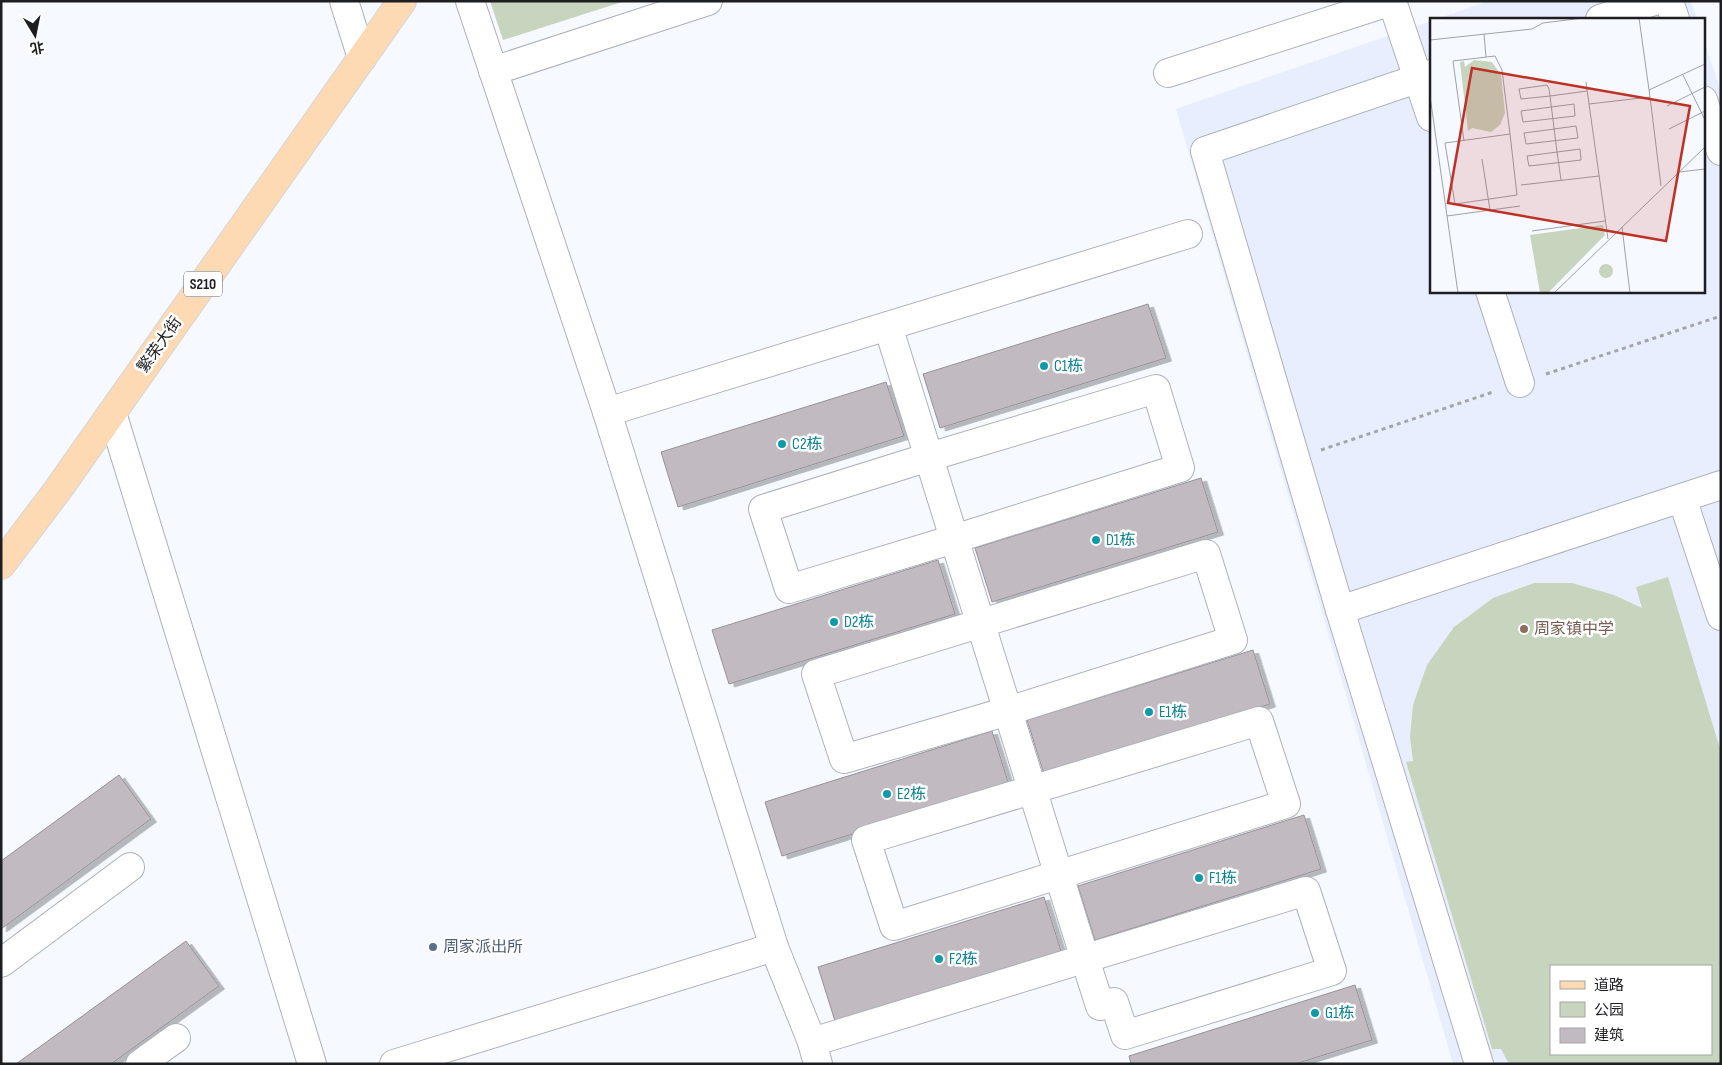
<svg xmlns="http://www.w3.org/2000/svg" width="1722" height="1065" font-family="'Sofia Sans Condensed','Noto Sans SC',sans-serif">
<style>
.built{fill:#e8eefd;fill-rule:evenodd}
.green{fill:#c7d4be;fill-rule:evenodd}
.building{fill:#c1bac0;stroke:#979197;filter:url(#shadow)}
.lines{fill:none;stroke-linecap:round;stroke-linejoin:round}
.minor-casing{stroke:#aeb1b8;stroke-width:30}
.major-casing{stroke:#d6d6d7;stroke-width:30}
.path{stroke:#a4a6ab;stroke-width:3;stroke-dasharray:4 4;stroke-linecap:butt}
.minor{stroke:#fff;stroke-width:28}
.major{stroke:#fddab4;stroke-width:28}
.culture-dot{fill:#0f9aa8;stroke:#fff;stroke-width:2}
.education-dot{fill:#8d6e63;stroke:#fff;stroke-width:2}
.service-dot{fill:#5c6f8a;stroke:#fff;stroke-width:2}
.labels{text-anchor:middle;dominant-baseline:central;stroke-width:5;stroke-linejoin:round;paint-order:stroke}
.shield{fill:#fff;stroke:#616264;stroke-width:1}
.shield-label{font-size:15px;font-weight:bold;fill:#1d1e21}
.street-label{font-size:16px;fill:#1d1e21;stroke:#fff}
.culture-label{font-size:16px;fill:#0d838f;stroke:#fff;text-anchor:start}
.education-label{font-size:16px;fill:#785e54;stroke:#fff;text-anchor:start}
.service-label{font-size:16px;fill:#4e5e75;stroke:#fff;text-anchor:start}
.inset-road{fill:none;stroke:#9fa1a6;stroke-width:1}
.view{fill:#be3125;fill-opacity:0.15;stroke:#be3125;stroke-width:2.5}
.inset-edge{fill:none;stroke:#1d1e21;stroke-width:2.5}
</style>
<defs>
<filter id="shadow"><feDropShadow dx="5.5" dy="3" stdDeviation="0" flood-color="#0004"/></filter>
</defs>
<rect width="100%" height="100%" fill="#f6f9ff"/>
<!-- built -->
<g class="built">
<path d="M 1488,1 L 1691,1 L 1697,19 L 1437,19 Z"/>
<path d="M 1431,21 L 1431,291 L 1703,291 L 1703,38 L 1721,91 L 1721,1064 L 1453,1064 L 1176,109 ZM 1551,966 L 1711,966 L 1711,1054 L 1551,1054 Z"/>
</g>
<!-- green -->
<g class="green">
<path d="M 490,1 L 625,1 L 503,40 Z"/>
<path d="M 1668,577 L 1721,752 L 1721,1064 L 1509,1064 L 1501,1049 L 1492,1049 L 1406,762 L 1413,761 L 1410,737 L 1413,705 L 1427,665 L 1454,627 L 1493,598 L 1534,583 L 1572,583 L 1614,595 L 1642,608 L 1636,587 ZM 1551,966 L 1711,966 L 1711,1054 L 1551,1054 Z"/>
</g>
<!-- building -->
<g class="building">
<path d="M 1148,304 L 1166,358 L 940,428 L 923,374 Z"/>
<path d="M 886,382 L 904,436 L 678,507 L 661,452 Z"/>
<path d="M 1201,478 L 1218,532 L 992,602 L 975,548 Z"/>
<path d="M 938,560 L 955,614 L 729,684 L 712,630 Z"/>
<path d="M 1253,650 L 1270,704 L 1044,774 L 1027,720 Z"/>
<path d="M 992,731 L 1009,785 L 782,856 L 765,802 Z"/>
<path d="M 119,775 L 151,819 L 1,929 L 1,861 Z"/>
<path d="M 1304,815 L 1321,869 L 1095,940 L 1078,886 Z"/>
<path d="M 1044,897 L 1061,951 L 835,1021 L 818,967 Z"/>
<path d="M 186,941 L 219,986 L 111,1064 L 16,1064 Z"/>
<path d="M 1355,985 L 1372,1040 L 1295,1064 L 1131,1064 L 1129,1056 Z"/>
</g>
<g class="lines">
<defs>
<g id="minor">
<path d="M 344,1 L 362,58"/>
<path d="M 1392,1 L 1431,117"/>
<path d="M 1669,1 L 1675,19"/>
<path d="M 1600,19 L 1654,1"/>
<path d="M 493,71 L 708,1"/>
<path d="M 1168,73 L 1392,1"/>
<path d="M 1431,74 L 1205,151 L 1340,610 L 1479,1064"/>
<path d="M 1703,100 L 1721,151"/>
<path d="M 1490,291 L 1520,383"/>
<path d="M 1156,389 L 1180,468 L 954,539 L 789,589 L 763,509 L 929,457 Z"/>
<path d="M 607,412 L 1188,234"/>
<path d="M 112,413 L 312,1064"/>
<path d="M 1682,498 L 1721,616"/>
<path d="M 1340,610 L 1721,485"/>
<path d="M 1008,711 L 1233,640 L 1206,554 L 816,674 L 844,759 L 1015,709"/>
<path d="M 1259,721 L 1286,804 L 894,926 L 866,840 Z"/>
<path d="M 774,947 L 812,1042 L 818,1064"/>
<path d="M 1,963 L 130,867"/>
<path d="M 812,1042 L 1306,891 L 1332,971 L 1125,1035 L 1114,1002 L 1100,1006 L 1085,959 L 888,326"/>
<path d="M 140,1064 L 176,1038"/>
<path d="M 394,1064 L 774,947 L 607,412 L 470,1"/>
</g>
<path id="major" d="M 1,565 L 57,491 L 402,1"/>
</defs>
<!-- minor casing -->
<use href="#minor" class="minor-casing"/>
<!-- major casing -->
<use href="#major" class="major-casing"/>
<!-- path -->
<g class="path">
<path d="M 1546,374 L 1721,316"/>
<path d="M 1321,450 L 1493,392"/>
</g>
<!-- minor -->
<use href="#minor" class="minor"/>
<!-- major -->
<use href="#major" class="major"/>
</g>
<!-- markers -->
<g class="culture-dot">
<circle cx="1044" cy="366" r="5"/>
<circle cx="782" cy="444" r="5"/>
<circle cx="1096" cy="540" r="5"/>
<circle cx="834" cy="622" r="5"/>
<circle cx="1149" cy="712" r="5"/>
<circle cx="887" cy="794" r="5"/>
<circle cx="1199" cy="878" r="5"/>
<circle cx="939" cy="959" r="5"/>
<circle cx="1315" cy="1013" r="5"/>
</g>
<circle class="education-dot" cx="1524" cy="629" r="5"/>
<circle class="service-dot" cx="433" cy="947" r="5"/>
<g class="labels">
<!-- shield labels -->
<rect class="shield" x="184" y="271.5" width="38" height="25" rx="4"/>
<g class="shield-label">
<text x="203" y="284">S210</text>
</g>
<!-- street labels -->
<g class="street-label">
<text transform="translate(160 345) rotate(-55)">繁荣大街</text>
</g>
<!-- culture labels -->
<g class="culture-label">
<text x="1054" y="366">C1栋</text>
<text x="792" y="444">C2栋</text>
<text x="1106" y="540">D1栋</text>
<text x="844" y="622">D2栋</text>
<text x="1159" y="712">E1栋</text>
<text x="897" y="794">E2栋</text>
<text x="1209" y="878">F1栋</text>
<text x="949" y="959">F2栋</text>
<text x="1325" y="1013">G1栋</text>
</g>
<!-- education labels -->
<g class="education-label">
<text x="1534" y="629">周家镇中学</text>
</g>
<!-- service labels -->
<g class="service-label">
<text x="443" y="947">周家派出所</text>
</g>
</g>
<!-- overview -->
<g transform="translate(1430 18)">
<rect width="275" height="275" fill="#f6f9ff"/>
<path d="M 44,42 L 62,44 L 71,57 L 75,95 L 70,107 L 61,114 L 42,110 L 38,113 L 30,44 L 34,43 L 35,49 ZM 173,207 L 175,217 L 118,275 L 110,275 L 100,217 ZM169 253a7 7 0 1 1 14 0a7 7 0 1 1-14 0Z" fill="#c7d4be"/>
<path class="inset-road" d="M 209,0 L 220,79M 54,16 L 56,39M 0,22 L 102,11 L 113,5 L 153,0M 253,57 L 275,102M 156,64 L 159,86M 219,72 L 275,46M 0,78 L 28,275M 144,86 L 145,98 L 93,104 L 91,93 ZM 237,88 L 275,69M 124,111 L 146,108 L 148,120 L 96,126 L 94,115 L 125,111M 239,111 L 275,93M 34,123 L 23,43 L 65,38 L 72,52 L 80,116 L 87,177 L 25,186 L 15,125 L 80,116M 150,131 L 151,142 L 99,148 L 97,138 ZM 52,141 L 60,192M 249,154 L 275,151M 131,162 L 127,134 L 120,78 L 119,71 L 117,67 L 89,71 L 91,81 L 120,78 L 157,73M 91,167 L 169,158M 17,198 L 90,188M 192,209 L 200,275M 102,213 L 175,203M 178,221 L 159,86 L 220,79 L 231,168M 124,275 L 275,129"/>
<path class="view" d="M 42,50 L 260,88 L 236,223 L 18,185 Z"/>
<rect width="275" height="275" class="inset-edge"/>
</g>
<!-- border -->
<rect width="1722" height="1065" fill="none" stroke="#1d1e21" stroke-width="5"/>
<!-- legend -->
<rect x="1550" y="965" width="162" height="90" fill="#ffffff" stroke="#a5a5a6"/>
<rect x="1560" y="981" width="25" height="8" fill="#fddab4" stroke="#a5a5a6"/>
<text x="1594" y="990" font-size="15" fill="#1d1e21">道路</text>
<rect x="1560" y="1002" width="25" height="15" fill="#c7d4be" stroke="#a5a5a6"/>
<text x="1594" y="1015" font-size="15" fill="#1d1e21">公园</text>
<rect x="1560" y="1028" width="25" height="15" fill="#c1bac0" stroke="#a5a5a6"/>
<text x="1594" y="1040" font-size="15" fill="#1d1e21">建筑</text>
<!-- north arrow -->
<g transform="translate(35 35) rotate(170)" stroke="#ffffff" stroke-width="4" paint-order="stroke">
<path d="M0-4L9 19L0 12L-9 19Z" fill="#1d1e21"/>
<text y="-8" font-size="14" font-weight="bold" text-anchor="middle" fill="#1d1e21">北</text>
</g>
</svg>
